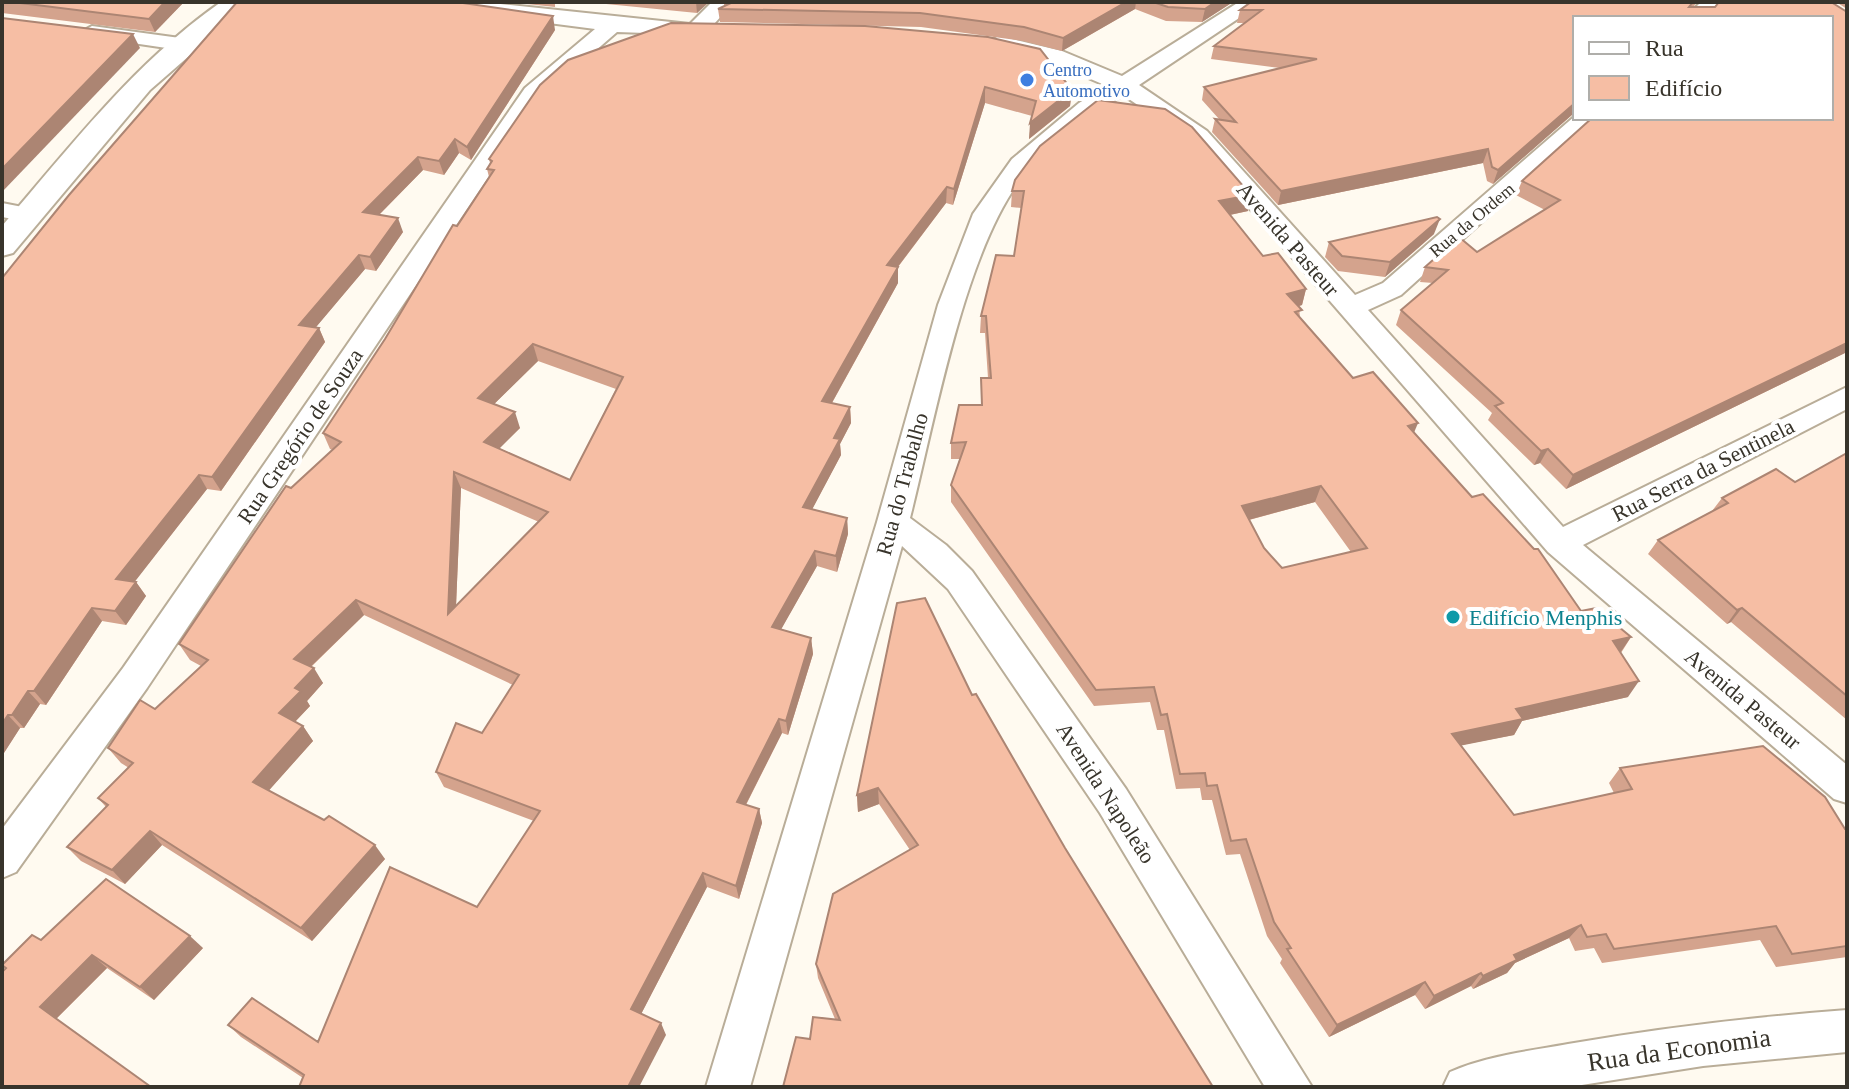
<svg xmlns="http://www.w3.org/2000/svg" width="1849" height="1089" font-family="Georgia,serif">
<style>
.lines{fill:none;stroke-linecap:round;stroke-linejoin:round}
.minor-casing{stroke:#b9ad98;stroke-width:4}
.tertiary-casing{stroke:#b9ad98;stroke-width:4}
.minor{fill:#fff;fill-rule:evenodd}
.tertiary{fill:#fff;fill-rule:evenodd}
.wall{fill:#d4a38d;fill-rule:evenodd}
.shaded-wall{fill:#ac8573}
.building{fill:#f6bea4;stroke:#ac8573;stroke-width:2;fill-rule:evenodd}
.shop-dot{fill:#3f7fe0;stroke:#fff;stroke-width:3}
.culture-dot{fill:#0f9aa8;stroke:#fff;stroke-width:3}
.labels{text-anchor:middle;dominant-baseline:central;stroke-width:8;stroke-linejoin:round;paint-order:stroke}
.far-shop-label{font-size:18px;fill:#366cbe;stroke:#fff;text-anchor:start}
.far-street-label{font-size:18px;fill:#38342b;stroke:#fff}
.street-label{font-size:22px;fill:#38342b;stroke:#fff}
.culture-label{font-size:22px;fill:#0d838f;stroke:#fff;text-anchor:start}
.near-street-label{font-size:26px;fill:#38342b;stroke:#fff}
</style>
<rect width="100%" height="100%" fill="#fffaf0"/>
<g class="lines">
<defs>
<g id="minor">
<path d="M 423,2 L 481,2 L 690,24 L 712,2 L 734,2 L 704,35 L 617,32 L 541,98 L 147,688 L 16,872 L 2,878 L 2,829 L 123,668 L 525,88 L 595,29 L 433,8 Z"/>
<path d="M 1239,2 L 1263,2 L 1139,85 L 1207,131 L 1355,295 L 1383,283 L 1575,116 L 1597,118 L 1401,295 L 1368,310 L 1563,527 L 1847,387 L 1847,409 L 1583,545 L 1847,765 L 1847,803 L 1834,799 L 1548,552 L 1191,141 L 1123,95 C 1091,116 1054,140 1028,170 C 965,243 935,421 910,518 L 946,545 L 972,571 L 1126,789 L 1312,1087 L 1265,1087 L 1100,813 L 948,589 L 902,546 L 750,1087 L 706,1087 L 877,522 L 938,305 L 973,214 L 1012,159 L 1079,103 L 1107,86 L 1046,60 L 991,47 L 988,42 L 999,36 L 1062,51 L 1122,76 Z"/>
<path d="M 1701,2 L 1723,2 L 1707,18 L 1685,18 Z"/>
<path d="M 92,26 L 180,38 L 191,44 L 180,50 L 85,36 L 81,32 Z"/>
<path d="M 2,203 L 38,210 L 41,215 L 29,222 L 2,217 Z"/>
<path d="M 1847,1010 L 1847,1052 L 1703,1066 L 1569,1087 L 1443,1087 L 1450,1072 C 1486,1056 1529,1051 1568,1044 C 1661,1028 1753,1017 1847,1010 Z"/>
</g>
<path id="tertiary" d="M 221,2 L 251,2 L 150,90 L 13,253 L 2,256 L 2,226 C 71,146 134,63 221,2 Z"/>
</defs>
<!-- minor casing -->
<use href="#minor" class="minor-casing"/>
<!-- tertiary casing -->
<use href="#tertiary" class="tertiary-casing"/>
<!-- minor -->
<use href="#minor" class="minor"/>
<!-- tertiary -->
<use href="#tertiary" class="tertiary"/>
</g>
<!-- wall -->
<g class="wall">
<path d="M 2,2 L 184,2 L 155,32 L 2,13 Z"/>
<path d="M 507,2 L 555,2 L 555,7 Z"/>
<path d="M 586,2 L 709,2 L 697,13 Z"/>
<path d="M 724,2 L 1233,2 L 1202,22 L 1166,21 L 1135,9 L 1062,51 L 1023,41 L 921,27 L 720,22 L 718,9 L 724,6 Z"/>
<path d="M 1251,2 L 1697,2 L 1693,7 L 1715,7 L 1719,2 L 1831,2 L 1847,12 L 1847,352 L 1566,489 L 1540,463 L 1534,465 L 1488,420 L 1492,413 L 1396,325 L 1401,310 L 1433,283 L 1420,282 L 1425,267 L 1459,237 L 1477,252 L 1545,210 L 1516,195 L 1522,181 L 1592,118 L 1831,118 L 1831,18 L 1575,18 L 1575,114 L 1573,114 L 1493,184 L 1487,181 L 1483,163 L 1278,205 L 1212,132 L 1215,119 L 1219,119 L 1202,100 L 1204,87 L 1280,68 L 1211,59 L 1214,46 L 1245,23 L 1237,23 L 1240,10 Z"/>
<path d="M 1836,2 L 1847,2 L 1847,9 Z"/>
<path d="M 555,30 L 471,160 L 459,153 L 444,175 L 423,170 L 379,215 L 403,232 L 376,271 L 365,269 L 315,328 L 319,328 L 325,342 L 221,491 L 207,489 L 134,582 L 136,582 L 146,596 L 126,625 L 102,621 L 46,705 L 40,704 L 24,728 L 20,728 L 2,756 L 2,278 Z"/>
<path d="M 568,60 L 1072,90 L 1070,106 L 1029,139 L 1032,116 L 985,103 L 953,205 L 946,203 L 898,267 L 898,283 L 832,403 L 850,407 L 851,423 L 840,444 L 841,455 L 812,509 L 847,518 L 848,534 L 837,572 L 817,566 L 781,629 L 811,638 L 813,654 L 788,735 L 782,733 L 746,805 L 759,809 L 762,823 L 739,899 L 707,887 L 641,1014 L 666,1035 L 303,1078 L 241,1037 L 228,1025 L 318,1042 L 477,907 L 534,821 L 444,787 L 436,772 L 482,733 L 513,685 L 364,615 L 311,667 L 323,683 L 307,701 L 310,706 L 295,722 L 303,726 L 313,741 L 269,790 L 385,859 L 312,941 L 162,845 L 125,884 L 81,861 L 67,847 L 106,807 L 98,798 L 129,768 L 121,763 L 108,748 L 155,709 L 201,666 L 190,660 L 179,644 L 291,488 L 333,450 L 330,449 L 323,433 L 385,339 L 489,177 L 487,169 L 490,163 L 489,159 ZM 538,361 L 616,389 L 570,480 L 499,448 L 520,428 L 494,404 ZM 461,488 L 539,522 L 456,606 Z"/>
<path d="M 1012,191 L 1248,211 L 1230,215 L 1263,256 L 1306,289 L 1302,305 L 1299,306 L 1300,318 L 1353,378 L 1414,433 L 1472,497 L 1581,611 L 1631,637 L 1621,653 L 1628,697 L 1522,721 L 1514,735 L 1461,745 L 1514,815 L 1614,793 L 1609,783 L 1620,768 L 1847,829 L 1847,957 L 1776,967 L 1760,940 L 1602,963 L 1594,948 L 1575,951 L 1569,938 L 1515,963 L 1507,973 L 1473,989 L 1471,986 L 1425,1009 L 1415,995 L 1329,1037 L 1280,963 L 1282,959 L 1267,936 L 1240,854 L 1226,855 L 1212,800 L 1202,800 L 1200,788 L 1176,789 L 1164,730 L 1157,730 L 1150,702 L 1094,706 L 951,502 L 951,485 L 960,459 L 951,459 L 951,443 L 981,405 L 981,378 L 988,378 L 985,333 L 980,333 L 981,316 L 1014,256 L 1022,208 L 1011,207 ZM 1315,502 L 1351,552 L 1282,568 L 1264,548 L 1249,520 Z"/>
<path d="M 1434,234 L 1385,277 L 1338,271 L 1325,257 L 1329,242 Z"/>
<path d="M 1847,453 L 1847,720 L 1731,622 L 1727,624 L 1648,554 L 1658,540 L 1712,511 L 1722,498 L 1795,482 Z"/>
<path d="M 972,695 L 1065,848 L 1213,1087 L 810,1039 L 835,1019 L 818,978 L 816,964 L 910,850 L 879,804 L 858,812 L 857,795 Z"/>
<path d="M 41,940 L 203,948 L 154,1000 L 107,968 L 57,1018 L 2,1087 Z"/>
</g>
<!-- shaded-wall -->
<g class="shaded-wall">
<path d="M 165,2 L 184,2 L 155,32 L 149,19 Z"/>
<path d="M 696,2 L 709,2 L 697,13 Z"/>
<path d="M 1126,2 L 1136,2 L 1135,9 L 1062,51 L 1063,38 Z"/>
<path d="M 1215,2 L 1233,2 L 1202,22 L 1205,9 Z"/>
<path d="M 553,16 L 555,30 L 471,160 L 467,147 Z"/>
<path d="M 133,34 L 140,48 L 2,192 L 2,169 Z"/>
<path d="M 985,87 L 985,103 L 953,205 L 954,189 Z"/>
<path d="M 1072,90 L 1070,106 L 1029,139 L 1030,123 Z"/>
<path d="M 1575,103 L 1575,109 L 1573,114 L 1493,184 L 1498,170 Z"/>
<path d="M 455,139 L 459,153 L 444,175 L 439,161 Z"/>
<path d="M 1488,149 L 1483,163 L 1278,205 L 1281,191 Z"/>
<path d="M 418,157 L 423,170 L 368,226 L 363,212 Z"/>
<path d="M 947,187 L 946,203 L 887,281 L 887,265 Z"/>
<path d="M 1251,195 L 1248,211 L 1215,218 L 1219,201 Z"/>
<path d="M 398,218 L 403,232 L 376,271 L 370,257 Z"/>
<path d="M 1440,219 L 1434,234 L 1385,277 L 1390,262 Z"/>
<path d="M 359,255 L 365,269 L 306,339 L 299,325 Z"/>
<path d="M 898,267 L 898,283 L 824,417 L 822,401 Z"/>
<path d="M 1306,289 L 1302,305 L 1283,311 L 1287,294 Z"/>
<path d="M 319,328 L 325,342 L 221,491 L 212,477 Z"/>
<path d="M 1847,343 L 1847,352 L 1566,489 L 1573,475 Z"/>
<path d="M 533,344 L 538,361 L 484,414 L 478,398 Z"/>
<path d="M 850,407 L 851,423 L 840,444 L 841,455 L 805,523 L 803,507 L 834,438 Z"/>
<path d="M 515,412 L 520,428 L 490,458 L 484,442 Z"/>
<path d="M 1418,423 L 1411,440 L 1408,426 Z"/>
<path d="M 1548,449 L 1540,463 L 1534,465 L 1541,451 Z"/>
<path d="M 454,472 L 461,488 L 455,630 L 448,614 Z"/>
<path d="M 199,475 L 207,489 L 126,593 L 116,579 Z"/>
<path d="M 1321,486 L 1315,502 L 1237,523 L 1242,506 Z"/>
<path d="M 847,518 L 848,534 L 837,572 L 836,556 Z"/>
<path d="M 815,551 L 817,566 L 774,642 L 772,627 Z"/>
<path d="M 136,582 L 146,596 L 126,625 L 115,611 Z"/>
<path d="M 356,600 L 364,615 L 303,674 L 294,659 Z"/>
<path d="M 92,608 L 102,621 L 46,705 L 34,691 Z"/>
<path d="M 1742,608 L 1731,622 L 1727,624 L 1737,610 Z"/>
<path d="M 1631,637 L 1620,653 L 1613,641 Z"/>
<path d="M 811,638 L 813,654 L 788,735 L 786,721 Z"/>
<path d="M 314,668 L 323,683 L 307,701 L 310,706 L 289,728 L 279,713 L 295,688 Z"/>
<path d="M 1639,681 L 1628,697 L 1522,721 L 1514,735 L 1444,749 L 1452,734 L 1516,709 Z"/>
<path d="M 28,691 L 40,704 L 24,728 L 12,715 Z"/>
<path d="M 8,715 L 20,728 L 2,756 L 2,724 Z"/>
<path d="M 779,719 L 782,733 L 740,816 L 737,802 Z"/>
<path d="M 303,726 L 313,741 L 264,796 L 253,782 Z"/>
<path d="M 878,788 L 879,804 L 858,812 L 857,795 Z"/>
<path d="M 759,809 L 762,823 L 739,899 L 736,886 Z"/>
<path d="M 150,831 L 162,845 L 125,884 L 112,870 Z"/>
<path d="M 375,845 L 385,859 L 312,941 L 301,928 Z"/>
<path d="M 703,873 L 707,887 L 637,1022 L 631,1009 Z"/>
<path d="M 1581,925 L 1569,938 L 1515,963 L 1507,973 L 1473,989 L 1483,976 L 1514,955 Z"/>
<path d="M 190,936 L 203,948 L 154,1000 L 140,987 Z"/>
<path d="M 92,955 L 107,968 L 56,1019 L 40,1007 Z"/>
<path d="M 1481,973 L 1471,986 L 1425,1009 L 1434,996 Z"/>
<path d="M 1425,982 L 1415,995 L 1329,1037 L 1337,1025 Z"/>
<path d="M 661,1023 L 666,1035 L 639,1087 L 628,1087 Z"/>
</g>
<!-- building -->
<g class="building">
<path d="M 12,2 L 165,2 L 149,19 Z"/>
<path d="M 237,2 L 456,2 L 553,16 L 467,147 L 455,139 L 439,161 L 418,157 L 363,212 L 398,218 L 370,257 L 359,255 L 299,325 L 319,328 L 212,477 L 199,475 L 116,579 L 136,582 L 115,611 L 92,608 L 34,691 L 28,691 L 12,715 L 8,715 L 2,724 L 2,278 L 69,195 Z"/>
<path d="M 724,2 L 1126,2 L 1063,38 L 1024,27 L 920,13 L 718,9 L 731,3 Z"/>
<path d="M 1153,2 L 1215,2 L 1205,9 L 1168,7 Z"/>
<path d="M 1251,2 L 1693,2 L 1689,7 L 1715,7 L 1719,2 L 1831,2 L 1847,12 L 1847,343 L 1573,475 L 1548,449 L 1541,451 L 1495,406 L 1503,403 L 1401,310 L 1448,270 L 1425,267 L 1459,237 L 1477,252 L 1560,200 L 1522,181 L 1592,118 L 1831,118 L 1831,18 L 1575,18 L 1575,103 L 1498,170 L 1492,167 L 1488,149 L 1281,191 L 1215,119 L 1236,122 L 1204,87 L 1317,59 L 1214,46 L 1262,10 L 1240,10 Z"/>
<path d="M 2,18 L 133,34 L 2,169 Z"/>
<path d="M 671,23 L 865,26 L 988,37 L 1040,49 L 1072,90 L 1030,123 L 1036,101 L 985,87 L 954,189 L 947,187 L 887,265 L 898,267 L 822,401 L 850,407 L 834,438 L 840,439 L 803,507 L 847,518 L 836,556 L 815,551 L 772,627 L 811,638 L 786,721 L 779,719 L 737,802 L 759,809 L 736,886 L 703,873 L 631,1009 L 661,1023 L 628,1087 L 299,1087 L 304,1075 L 228,1025 L 252,998 L 318,1042 L 390,867 L 477,907 L 540,811 L 436,772 L 456,723 L 482,733 L 519,675 L 356,600 L 294,659 L 314,668 L 295,688 L 301,691 L 279,713 L 303,726 L 253,782 L 324,820 L 329,816 L 375,845 L 301,928 L 150,831 L 112,870 L 67,847 L 108,805 L 98,798 L 133,763 L 108,748 L 140,700 L 155,709 L 208,660 L 179,644 L 286,486 L 291,488 L 341,442 L 323,433 L 385,339 L 453,225 L 457,226 L 494,170 L 487,169 L 492,161 L 489,159 L 540,85 L 568,60 ZM 533,344 L 623,377 L 570,480 L 484,442 L 515,412 L 478,398 ZM 454,472 L 548,512 L 448,614 Z"/>
<path d="M 1098,100 L 1165,109 L 1192,127 L 1251,195 L 1219,201 L 1263,256 L 1278,253 L 1306,289 L 1287,294 L 1302,310 L 1295,312 L 1353,378 L 1373,372 L 1418,423 L 1408,426 L 1472,497 L 1483,494 L 1534,549 L 1538,549 L 1581,611 L 1596,608 L 1631,637 L 1613,641 L 1639,681 L 1516,709 L 1523,719 L 1452,734 L 1514,815 L 1632,789 L 1620,768 L 1763,746 L 1825,797 L 1845,829 L 1847,829 L 1847,946 L 1792,954 L 1776,926 L 1614,949 L 1606,934 L 1587,937 L 1581,925 L 1514,955 L 1517,960 L 1483,976 L 1481,973 L 1434,996 L 1425,982 L 1337,1025 L 1287,949 L 1291,948 L 1274,922 L 1246,839 L 1231,841 L 1217,785 L 1207,786 L 1205,773 L 1180,774 L 1167,714 L 1161,715 L 1154,687 L 1096,690 L 951,485 L 966,442 L 951,443 L 959,405 L 982,405 L 981,378 L 991,378 L 986,316 L 981,316 L 996,255 L 1014,256 L 1024,191 L 1012,191 L 1015,180 L 1040,146 ZM 1321,486 L 1367,548 L 1282,568 L 1264,548 L 1242,506 Z"/>
<path d="M 1437,217 L 1440,219 L 1390,262 L 1342,256 L 1329,242 Z"/>
<path d="M 1847,453 L 1847,696 L 1742,608 L 1737,610 L 1658,540 L 1728,503 L 1722,498 L 1776,469 L 1795,482 Z"/>
<path d="M 925,598 L 972,695 L 976,694 L 1065,848 L 1213,1087 L 783,1087 L 796,1037 L 810,1039 L 813,1017 L 840,1020 L 816,964 L 833,894 L 918,845 L 878,788 L 857,795 L 897,603 Z"/>
<path d="M 106,879 L 190,936 L 140,987 L 92,955 L 40,1007 L 151,1087 L 2,1087 L 2,972 L 6,968 L 2,965 L 32,935 L 41,940 Z"/>
</g>
<!-- markers -->
<circle class="shop-dot" cx="1027" cy="80" r="8"/>
<circle class="culture-dot" cx="1453" cy="617" r="8"/>
<g class="labels">
<!-- far-shop labels -->
<g class="far-shop-label">
<text x="1043" y="70">Centro<tspan x="1043" dy="21">Automotivo</tspan></text>
</g>
<!-- far-street labels -->
<g class="far-street-label">
<text transform="translate(1472 220) rotate(-40)">Rua da Ordem</text>
</g>
<!-- street labels -->
<g class="street-label">
<text transform="translate(1288 239) rotate(49)">Avenida Pasteur</text>
<text transform="translate(300 436) rotate(-56)">Rua Gregório de Souza</text>
<text transform="translate(1703 470) rotate(-27)">Rua Serra da Sentinela</text>
<text transform="translate(902 484) rotate(-75)">Rua do Trabalho</text>
<text transform="translate(1743 699) rotate(40)">Avenida Pasteur</text>
<text transform="translate(1106 793) rotate(57)">Avenida Napoleão</text>
</g>
<!-- culture labels -->
<g class="culture-label">
<text x="1469" y="617">Edifício Menphis</text>
</g>
<!-- near-street labels -->
<g class="near-street-label">
<text transform="translate(1679 1050) rotate(-8)">Rua da Economia</text>
</g>
</g>
<!-- border -->
<rect width="1849" height="1089" fill="none" stroke="#38342b" stroke-width="8"/>
<!-- legend -->
<rect x="1573" y="16" width="260" height="104" fill="#ffffff" stroke="#afaeaa" stroke-width="2"/>
<rect x="1589" y="42" width="40" height="12" fill="#ffffff" stroke="#afaeaa" stroke-width="2"/>
<text x="1645" y="56" font-size="24" fill="#38342b">Rua</text>
<rect x="1589" y="76" width="40" height="24" fill="#f6bea4" stroke="#afaeaa" stroke-width="2"/>
<text x="1645" y="96" font-size="24" fill="#38342b">Edifício</text>
</svg>
